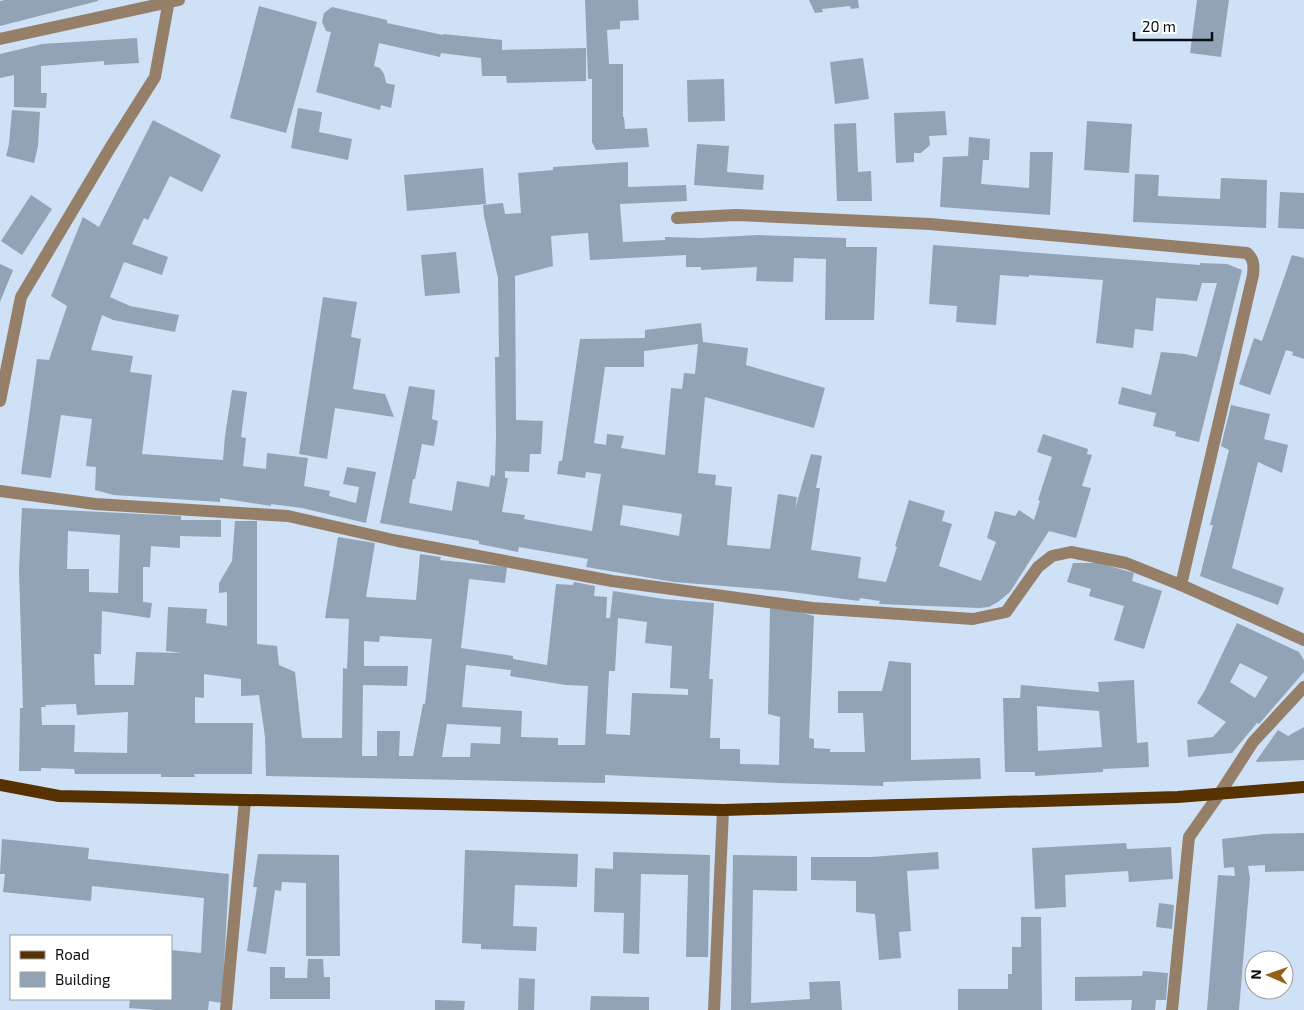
<svg xmlns="http://www.w3.org/2000/svg" width="1304" height="1010" font-family="'Exo 2',sans-serif">
<style>
.building{fill:#92a3b6;fill-rule:evenodd}
.lines{fill:none;stroke-linecap:round;stroke-linejoin:round}
.minor{stroke:#957f69;stroke-width:12}
.major{stroke:#573200;stroke-width:12}
</style>
<rect width="100%" height="100%" fill="#cfe1f6"/>
<!-- building -->
<g class="building">
<path d="M 5,0 L 98,0 L 98,1 L 0,26 L 0,1 Z"/>
<path d="M 585,0 L 638,0 L 639,20 L 620,21 L 620,29 L 607,30 L 609,64 L 623,64 L 623,117 L 624,117 L 625,129 L 647,128 L 649,147 L 596,150 L 592,142 L 592,79 L 588,79 Z"/>
<path d="M 809,0 L 858,0 L 859,8 L 851,9 L 850,6 L 822,9 L 823,12 L 815,13 Z"/>
<path d="M 1197,0 L 1229,0 L 1221,57 L 1190,53 Z"/>
<path d="M 259,6 L 317,22 L 286,133 L 230,118 Z"/>
<path d="M 332,7 L 387,20 L 387,23 L 443,35 L 443,34 L 502,40 L 502,50 L 586,48 L 586,81 L 507,83 L 506,76 L 482,76 L 481,58 L 441,53 L 440,57 L 379,43 L 374,66 L 380,68 L 384,74 L 386,83 L 395,85 L 391,108 L 381,105 L 380,110 L 316,92 L 331,32 L 326,31 L 322,22 L 324,13 Z"/>
<path d="M 137,38 L 139,63 L 104,65 L 104,61 L 41,66 L 41,93 L 47,93 L 46,108 L 14,107 L 14,75 L 0,78 L 0,54 L 42,44 Z"/>
<path d="M 863,58 L 869,99 L 835,104 L 830,62 Z"/>
<path d="M 724,79 L 725,121 L 688,122 L 687,80 Z"/>
<path d="M 298,108 L 322,112 L 319,132 L 352,139 L 348,160 L 291,148 Z"/>
<path d="M 12,110 L 40,112 L 38,146 L 34,163 L 6,156 L 9,144 Z"/>
<path d="M 945,111 L 947,135 L 929,136 L 930,145 L 921,153 L 914,153 L 914,162 L 896,163 L 894,113 Z"/>
<path d="M 153,120 L 221,155 L 202,192 L 170,176 L 148,220 L 144,218 L 132,244 L 168,257 L 162,275 L 124,262 L 110,297 L 130,306 L 179,315 L 175,332 L 113,320 L 102,315 L 91,350 L 133,356 L 130,372 L 152,375 L 142,454 L 223,460 L 225,436 L 232,390 L 247,392 L 241,437 L 246,438 L 243,466 L 266,469 L 267,453 L 308,458 L 304,486 L 330,491 L 329,496 L 356,503 L 359,487 L 343,484 L 347,467 L 376,472 L 366,523 L 302,508 L 271,504 L 271,506 L 220,498 L 220,502 L 114,495 L 95,490 L 96,467 L 86,466 L 92,419 L 61,415 L 51,478 L 21,474 L 37,359 L 49,360 L 67,306 L 51,296 L 83,217 L 99,227 Z"/>
<path d="M 1087,121 L 1132,124 L 1129,173 L 1084,170 Z"/>
<path d="M 856,123 L 858,172 L 871,171 L 872,201 L 837,201 L 834,124 Z"/>
<path d="M 969,137 L 990,139 L 989,160 L 983,160 L 981,184 L 1029,188 L 1030,152 L 1053,152 L 1050,215 L 940,207 L 943,157 L 968,156 Z"/>
<path d="M 697,144 L 729,146 L 727,172 L 764,175 L 763,190 L 694,185 Z"/>
<path d="M 628,162 L 628,187 L 686,185 L 687,201 L 620,204 L 623,242 L 665,240 L 665,237 L 701,238 L 758,235 L 846,238 L 846,247 L 877,247 L 874,320 L 825,320 L 826,259 L 794,258 L 793,282 L 756,281 L 757,267 L 701,270 L 701,267 L 686,267 L 686,255 L 590,260 L 588,233 L 551,236 L 553,266 L 515,276 L 516,420 L 543,421 L 542,439 L 541,454 L 530,454 L 529,472 L 505,471 L 505,478 L 508,478 L 502,512 L 525,515 L 524,519 L 592,531 L 601,474 L 586,472 L 585,478 L 557,474 L 559,461 L 562,461 L 580,339 L 645,338 L 645,330 L 701,323 L 703,342 L 748,348 L 746,365 L 825,388 L 814,428 L 705,397 L 698,473 L 716,475 L 715,485 L 732,487 L 727,545 L 770,549 L 778,494 L 797,497 L 795,509 L 811,454 L 822,456 L 816,488 L 820,488 L 811,550 L 861,557 L 858,578 L 886,582 L 897,547 L 895,546 L 909,500 L 945,511 L 942,521 L 952,524 L 939,566 L 981,581 L 996,542 L 987,538 L 995,511 L 1015,516 L 1019,510 L 1034,520 L 1040,501 L 1038,500 L 1052,457 L 1037,452 L 1043,434 L 1088,449 L 1087,454 L 1092,455 L 1082,486 L 1091,488 L 1076,538 L 1049,531 L 1010,592 L 998,602 L 989,607 L 979,608 L 879,604 L 880,601 L 860,598 L 859,601 L 784,591 L 674,582 L 586,567 L 588,559 L 519,547 L 518,552 L 479,544 L 479,541 L 380,523 L 409,386 L 435,390 L 432,419 L 438,421 L 434,446 L 422,444 L 415,479 L 413,479 L 409,503 L 452,511 L 457,481 L 489,487 L 491,475 L 495,476 L 496,437 L 495,357 L 499,357 L 498,278 L 484,216 L 483,205 L 503,203 L 505,214 L 521,213 L 518,173 L 553,170 L 553,167 ZM 698,344 L 695,374 L 684,373 L 682,389 L 671,388 L 665,455 L 621,448 L 624,436 L 607,434 L 606,445 L 594,443 L 605,367 L 644,367 L 644,351 ZM 623,505 L 682,514 L 679,536 L 620,525 Z"/>
<path d="M 483,168 L 486,204 L 407,211 L 404,175 Z"/>
<path d="M 1135,174 L 1159,175 L 1158,196 L 1220,199 L 1221,178 L 1267,180 L 1266,228 L 1133,222 Z"/>
<path d="M 1280,192 L 1304,193 L 1304,229 L 1278,228 Z"/>
<path d="M 31,195 L 52,209 L 22,255 L 1,241 Z"/>
<path d="M 933,245 L 1200,265 L 1200,263 L 1227,264 L 1242,270 L 1199,442 L 1175,436 L 1176,432 L 1153,426 L 1156,413 L 1118,404 L 1122,387 L 1151,395 L 1161,352 L 1185,354 L 1197,357 L 1217,283 L 1202,283 L 1197,301 L 1156,298 L 1153,331 L 1135,329 L 1133,348 L 1096,343 L 1103,280 L 1029,275 L 1029,277 L 1000,275 L 996,325 L 956,322 L 957,306 L 929,304 Z"/>
<path d="M 456,252 L 460,293 L 425,296 L 421,255 Z"/>
<path d="M 1292,255 L 1304,258 L 1304,359 L 1292,355 L 1293,352 L 1286,350 L 1270,395 L 1239,384 L 1254,338 L 1262,341 Z"/>
<path d="M 0,264 L 13,270 L 0,302 Z"/>
<path d="M 323,297 L 357,302 L 351,337 L 361,339 L 353,389 L 385,394 L 394,417 L 335,408 L 327,459 L 299,454 Z"/>
<path d="M 1231,405 L 1270,414 L 1264,439 L 1288,445 L 1282,473 L 1258,462 L 1232,568 L 1284,588 L 1278,605 L 1200,576 L 1213,525 L 1210,525 L 1229,450 L 1221,446 Z"/>
<path d="M 22,508 L 181,516 L 181,520 L 221,520 L 221,537 L 180,536 L 180,548 L 151,546 L 150,567 L 143,567 L 143,602 L 152,603 L 150,618 L 102,611 L 101,654 L 94,654 L 95,685 L 134,685 L 136,652 L 182,653 L 166,651 L 168,607 L 207,609 L 206,623 L 227,626 L 227,592 L 219,593 L 219,583 L 232,561 L 235,521 L 257,521 L 257,644 L 277,646 L 279,665 L 295,672 L 302,738 L 342,738 L 343,668 L 347,669 L 349,619 L 325,618 L 338,537 L 375,543 L 366,597 L 416,600 L 420,554 L 441,557 L 440,560 L 507,567 L 505,583 L 469,579 L 461,648 L 513,656 L 513,659 L 547,665 L 556,584 L 573,585 L 574,582 L 595,586 L 594,596 L 607,597 L 606,618 L 610,618 L 613,591 L 664,599 L 714,603 L 709,679 L 713,679 L 710,738 L 720,738 L 720,749 L 740,749 L 740,764 L 779,765 L 780,717 L 768,714 L 770,608 L 793,610 L 814,616 L 809,738 L 814,739 L 814,748 L 830,749 L 830,752 L 865,752 L 863,713 L 838,713 L 838,691 L 882,691 L 889,661 L 911,663 L 911,760 L 980,758 L 981,779 L 883,782 L 883,786 L 779,783 L 605,775 L 605,783 L 266,776 L 265,737 L 259,695 L 241,696 L 241,679 L 204,674 L 204,698 L 195,697 L 195,723 L 253,723 L 252,774 L 194,774 L 195,777 L 161,777 L 161,774 L 75,774 L 74,769 L 41,768 L 41,771 L 19,771 L 20,708 L 23,708 L 19,569 ZM 68,531 L 120,535 L 118,593 L 89,592 L 89,569 L 67,569 ZM 618,618 L 647,622 L 645,643 L 672,646 L 670,688 L 688,689 L 688,695 L 632,693 L 630,735 L 606,734 L 609,671 L 615,671 ZM 380,636 L 432,639 L 425,704 L 423,704 L 413,756 L 399,756 L 400,731 L 377,731 L 377,756 L 362,756 L 363,685 L 407,686 L 408,666 L 364,666 L 364,641 L 379,642 ZM 466,665 L 511,670 L 510,676 L 566,685 L 588,686 L 585,745 L 558,745 L 558,738 L 521,737 L 522,711 L 462,707 ZM 76,704 L 77,715 L 128,712 L 127,753 L 74,752 L 75,725 L 42,725 L 41,707 L 46,707 L 45,705 ZM 447,724 L 501,727 L 500,744 L 471,743 L 470,757 L 442,757 Z"/>
<path d="M 1073,563 L 1099,563 L 1134,573 L 1132,581 L 1162,591 L 1144,649 L 1114,640 L 1124,606 L 1089,596 L 1091,589 L 1067,582 Z"/>
<path d="M 1237,623 L 1299,652 L 1304,660 L 1304,672 L 1259,724 L 1249,718 L 1257,723 L 1232,753 L 1188,757 L 1187,740 L 1213,737 L 1226,722 L 1197,703 L 1205,690 ZM 1240,663 L 1268,677 L 1255,698 L 1230,682 Z"/>
<path d="M 1134,680 L 1137,743 L 1148,742 L 1149,767 L 1103,769 L 1103,772 L 1035,776 L 1035,772 L 1005,772 L 1003,698 L 1020,698 L 1021,685 L 1099,692 L 1098,682 ZM 1037,706 L 1099,711 L 1102,747 L 1038,751 Z"/>
<path d="M 1304,727 L 1304,760 L 1257,762 L 1256,761 L 1278,730 L 1288,736 Z"/>
<path d="M 1304,833 L 1304,871 L 1265,872 L 1265,865 L 1248,866 L 1250,878 L 1239,1010 L 1207,1010 L 1218,875 L 1235,876 L 1234,867 L 1224,868 L 1222,839 L 1264,834 Z"/>
<path d="M 2,839 L 89,848 L 88,859 L 229,874 L 222,1003 L 209,1001 L 208,1010 L 156,1010 L 129,1008 L 130,999 L 171,999 L 171,950 L 201,953 L 204,898 L 92,886 L 91,901 L 3,892 L 5,874 L 0,874 Z"/>
<path d="M 1126,843 L 1127,849 L 1171,847 L 1173,879 L 1129,882 L 1128,871 L 1065,875 L 1066,907 L 1035,909 L 1032,848 Z"/>
<path d="M 465,850 L 578,854 L 577,887 L 515,885 L 513,926 L 537,927 L 536,951 L 481,949 L 481,944 L 462,943 Z"/>
<path d="M 613,852 L 710,855 L 708,957 L 686,957 L 688,875 L 641,874 L 639,954 L 623,953 L 624,913 L 594,912 L 595,868 L 613,869 Z"/>
<path d="M 938,852 L 939,869 L 907,871 L 911,931 L 899,932 L 901,958 L 879,960 L 875,914 L 856,912 L 856,881 L 811,880 L 811,857 L 871,857 Z"/>
<path d="M 258,854 L 339,855 L 340,956 L 306,956 L 306,883 L 282,882 L 281,891 L 275,890 L 266,954 L 247,951 L 257,887 L 253,887 Z"/>
<path d="M 733,855 L 797,856 L 797,891 L 753,890 L 751,1003 L 810,999 L 809,982 L 840,981 L 842,1010 L 731,1010 Z"/>
<path d="M 1159,903 L 1174,905 L 1172,929 L 1156,927 Z"/>
<path d="M 1021,917 L 1041,917 L 1042,1010 L 958,1010 L 958,989 L 1008,989 L 1008,974 L 1012,974 L 1012,947 L 1021,947 Z"/>
<path d="M 308,959 L 323,959 L 324,977 L 330,977 L 330,999 L 270,999 L 270,967 L 285,967 L 285,978 L 307,978 Z"/>
<path d="M 1143,971 L 1168,973 L 1166,1000 L 1156,1000 L 1155,1010 L 1131,1010 L 1132,1000 L 1075,1001 L 1075,977 L 1142,976 Z"/>
<path d="M 519,978 L 535,979 L 534,1010 L 518,1010 Z"/>
<path d="M 591,996 L 649,997 L 649,1010 L 590,1010 Z"/>
<path d="M 435,1000 L 465,1001 L 464,1010 L 435,1010 Z"/>
</g>
<g class="lines">
<!-- minor -->
<g class="minor">
<path d="M 0,39 L 179,0"/>
<path d="M 677,218 L 736,215 L 930,224 L 1247,253 C 1254,259 1254,266 1253,275 L 1181,585"/>
<path d="M 0,401 L 21,297 L 110,148 L 155,77 L 169,0"/>
<path d="M 0,491 L 95,504 L 288,516 L 398,541 L 612,581 L 812,608 L 973,619 L 1006,612 L 1038,567 L 1052,556 L 1071,552 L 1126,563 L 1181,585 L 1304,640"/>
<path d="M 226,1010 L 245,800"/>
<path d="M 714,1010 L 723,810"/>
<path d="M 1172,1010 L 1189,837 L 1220,793 L 1253,742 L 1304,687"/>
</g>
<!-- major -->
<path class="major" d="M 0,785 L 59,796 L 723,810 L 1178,797 L 1304,787"/>
</g>
<!-- legend -->
<rect x="10" y="935" width="162" height="65" fill="#ffffff" stroke="#9c9fa1"/>
<rect x="20" y="951" width="25" height="8" fill="#573200" stroke="#9c9fa1"/>
<text x="55" y="960" font-size="15" fill="#080e15">Road</text>
<rect x="20" y="972" width="25" height="15" fill="#92a3b6" stroke="#9c9fa1"/>
<text x="55" y="985" font-size="15" fill="#080e15">Building</text>
<!-- north arrow -->
<g transform="translate(1269 975) rotate(272)"><circle r="24" fill="#ffffff" stroke="#9c9fa1"/>
<path d="M0-4L9 19L0 12L-9 19Z" fill="#97601a"/>
<text y="-8" font-size="14" font-weight="bold" text-anchor="middle" fill="#080e15">N</text>
</g>
<!-- scale -->
<path d="M1134 32v8h78v-8" fill="none" stroke="#080e15" stroke-width="2.5"/>
<text x="1142" y="32" font-size="15" fill="#080e15" stroke="#ffffff" stroke-width="4" paint-order="stroke">20 m</text>
</svg>
